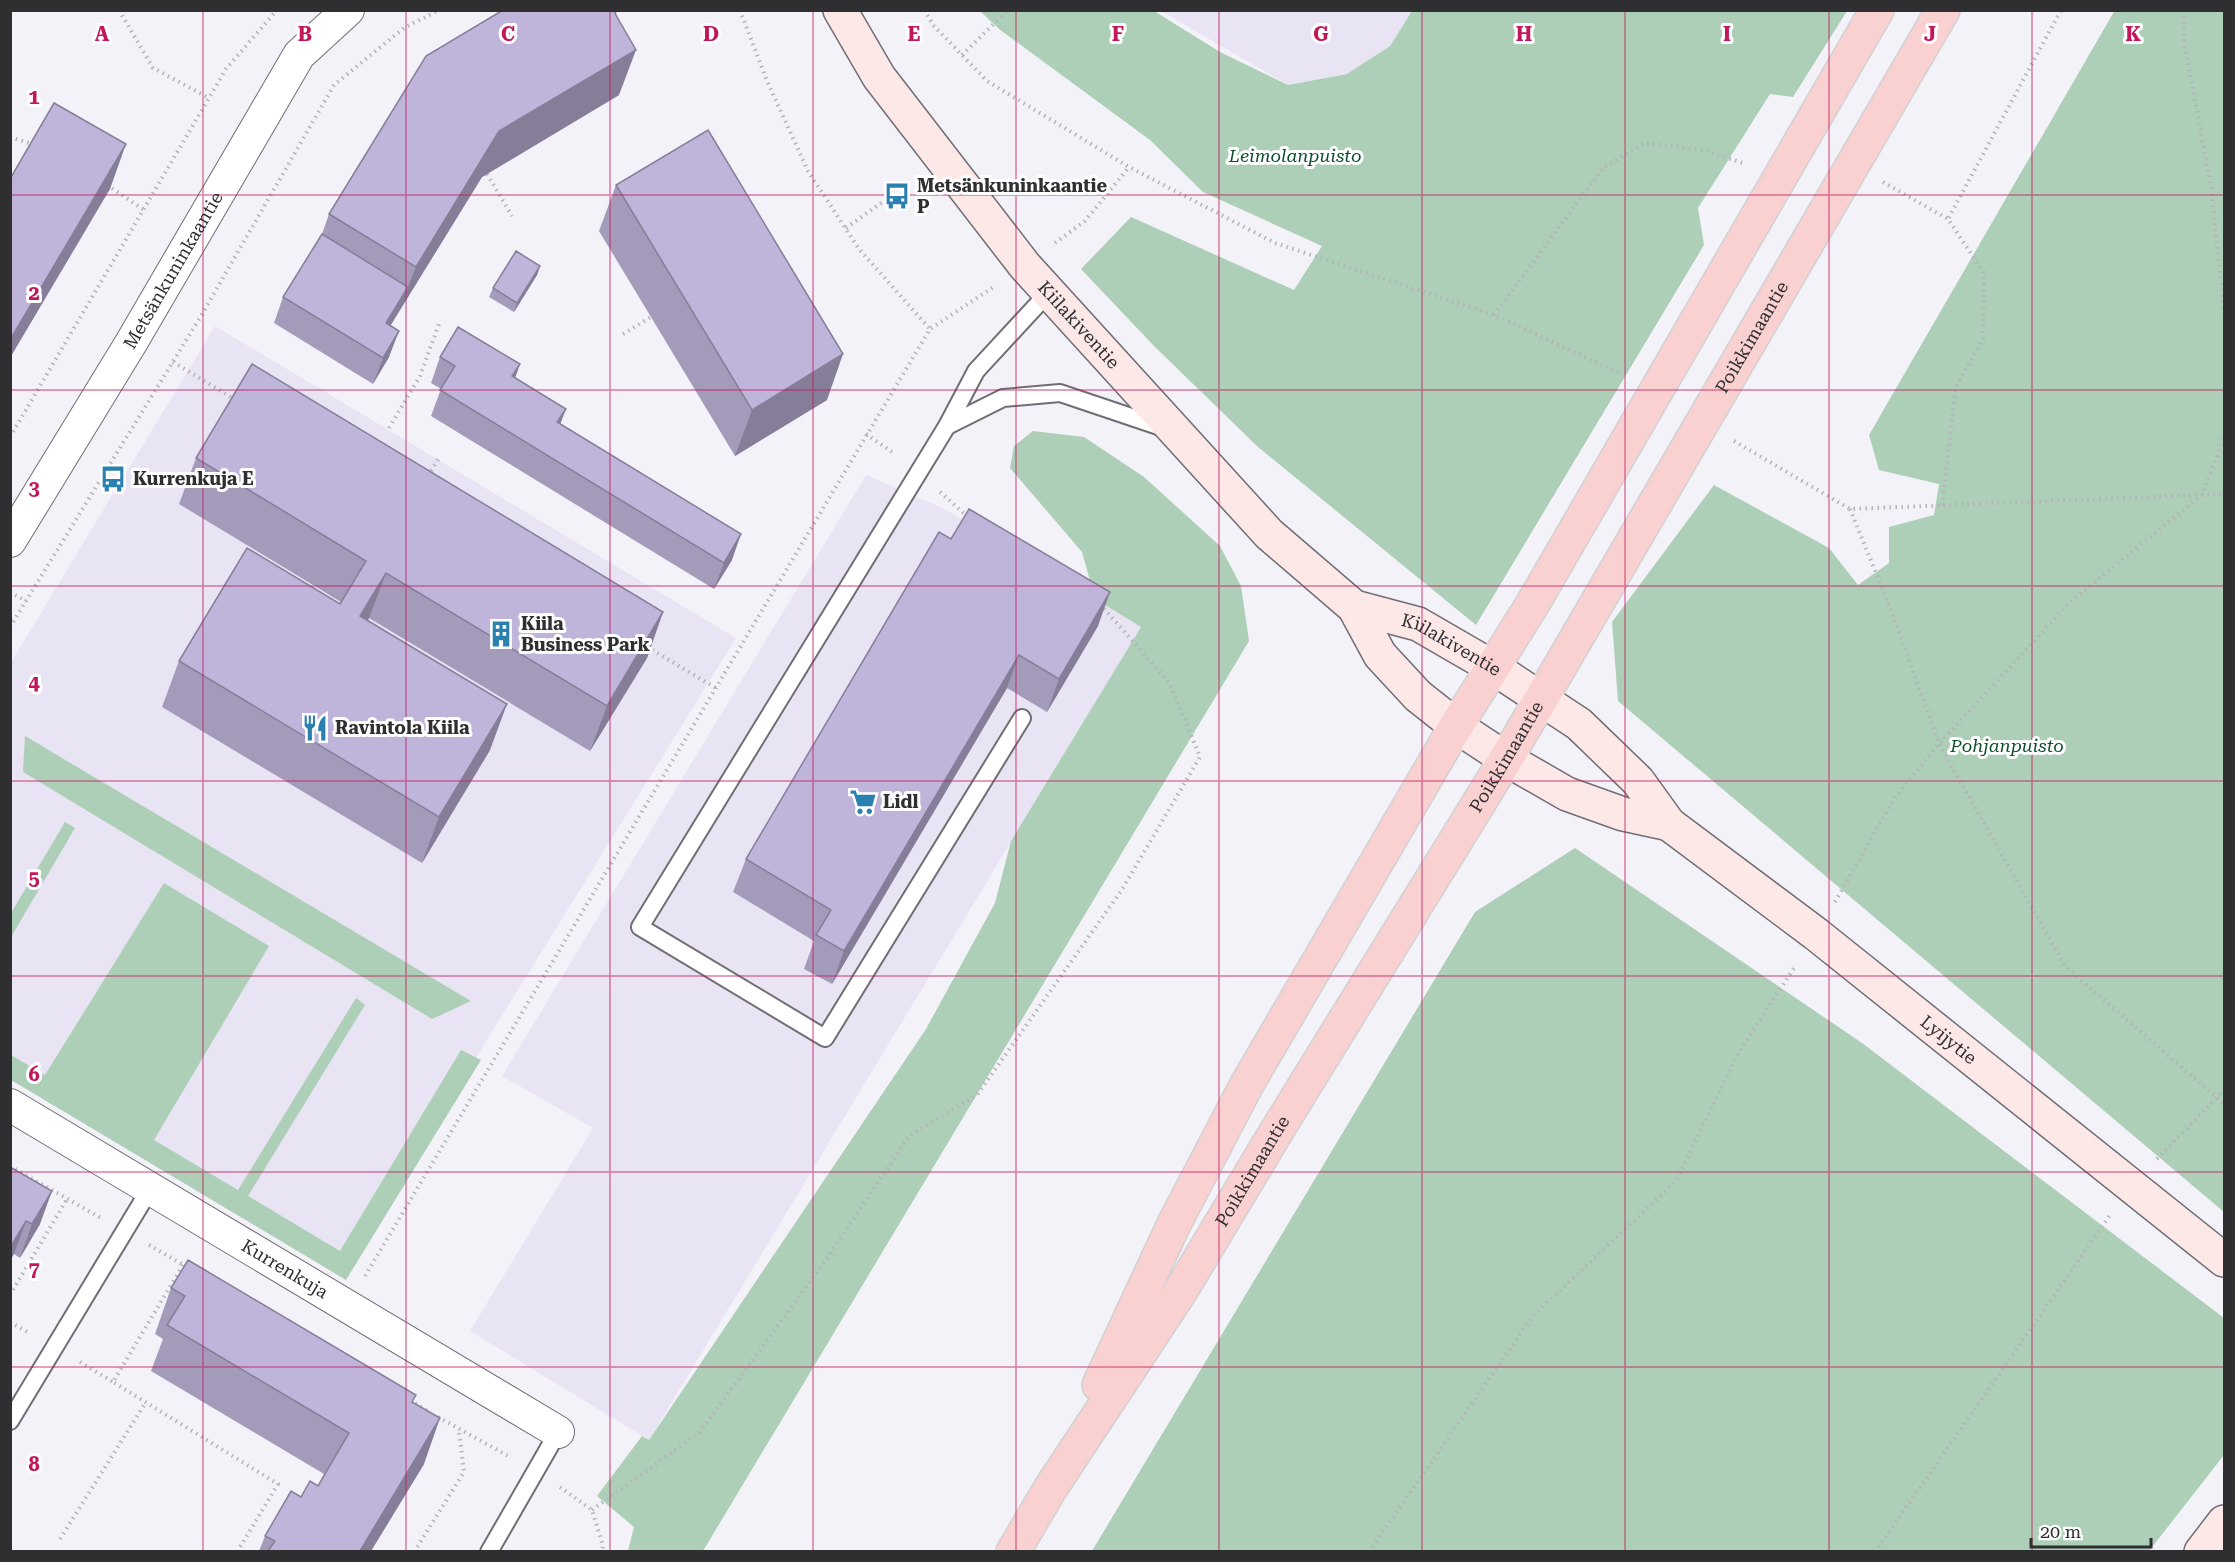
<svg xmlns="http://www.w3.org/2000/svg" width="2235" height="1562" font-family="'Roboto Serif',serif">
  <rect width="100%" height="100%" fill="#f4f2f9"/>
  <g fill="#e8e4f3">
    <path d="M1161 11H1412L1390 46 1347 74 1288 85Z"/>
    <path d="M215 326 736 638 345 1269 11 1069 10 664Z"/>
    <path d="M866 475 945 509 1141 627 649 1440 470 1331 593 1128 502 1076Z"/>
  </g>
  <g fill="#adceb7">
    <path d="M2115 10 2224 11V1212L1618 701 1612 622 1714 485 1829 548 1858 585 1889 563V527L1934 515 1939 484 1879 470 1869 435Z"/>
    <path d="M980 11H1154L1220 52 1288 85 1347 74 1390 46 1412 11H1847L1793 97 1770 94 1698 208 1704 245 1476 625 1258 447 1154 346 1081 269 1131 217 1294 290 1322 246 1203 192 1150 140 999 29Z"/>
    <path d="M1033 431 1084 437 1144 477 1220 546 1241 586 1249 641 703 1551H628L634 1527 597 1496 642 1436 649 1440 926 1029 995 903 1011 841 1141 627 1095 599 1082 552 1010 468 1014 446Z"/>
    <path d="M25 736 471 1001 432 1019 23 772Z"/>
    <path d="M65 822 75 828 11 937V913Z"/>
    <path d="M1575 848 1862 1043 2224 1318V1455L2149 1551H1092L1475 912Z"/>
    <path d="M164 883 269 946 154 1140 238 1190 356 998 365 1005 248 1196 340 1251 461 1050 481 1060 346 1280 11 1080V1055L45 1075Z"/>
  </g>
  <g fill="none" stroke-linecap="round" stroke-linejoin="round">
    <g stroke="#706e74" stroke-width="20">
      <g id="lane">
        <path d="M947 426 1003 398 1060 393 1164 428"/>
        <path d="M1022 718 825 1038 640 927 947 426 976 371 1049 292"/>
        <path d="M10 1421 150 1189"/>
        <path d="M489 1552 558 1432"/>
      </g>
    </g>
    <g stroke="#706e74" stroke-width="34">
      <g id="street">
        <path id="s1" d="M10 541 131 343 299 55 348 10"/>
        <path id="s2" d="M10 1105 558 1432"/>
      </g>
    </g>
    <g stroke="#706e74" stroke-width="36">
      <g id="secondary">
        <path id="s3" d="M840 10 879 77 1025 266 1269 534 1354 607 1380 655 1418 696 1456 726 1506 759 1567 794 1623 814 1669 824"/>
        <path id="s4" d="M1354 607 1418 624 1494 668 1579 724 1638 781 1669 824 1816 934 2224 1260"/>
        <path d="M2201 1552 2224 1522"/>
      </g>
    </g>
    <g stroke="#d1d1d2" stroke-width="36">
      <g id="primary">
        <path d="M1099 1385 1174 1224 1246 1086 1456 726 1532 605 1877 10"/>
        <path id="s5" d="M1013 1552 1050 1489 1180 1292 1276 1132 1506 759 1943 10"/>
      </g>
    </g>
    <g stroke="#b4b3b8" stroke-width="4" stroke-dasharray="1.5 4.5" stroke-linecap="butt">
      <path d="M119 10 153 68 209 98"/>
      <path d="M740 10 767 81 808 171 859 249 930 329"/>
      <path d="M924 10 934 26 987 81 1129 167 1275 243 1494 315 1622 374"/>
      <path d="M2184 10V41L2211 186 2224 314"/>
      <path d="M962 55 1008 10"/>
      <path d="M10 137 35 145"/>
      <path d="M487 174 512 216"/>
      <path d="M1883 182 1948 219"/>
      <path d="M107 185 144 210"/>
      <path d="M846 228 895 193"/>
      <path d="M1055 243 1085 221 1129 167"/>
      <path d="M1494 315 1604 167 1645 143 1703 150 1746 164"/>
      <path d="M623 334 651 317"/>
      <path d="M173 362 234 399"/>
      <path d="M389 428 420 376 439 324"/>
      <path d="M866 434 895 454"/>
      <path d="M10 437 226 69 277 10"/>
      <path d="M1734 441 1850 509 2224 494"/>
      <path d="M428 476 439 458"/>
      <path d="M940 492 968 517"/>
      <path d="M1942 505 1956 387 1983 338 1984 273 1948 219 2061 10"/>
      <path d="M1850 509 1891 610 1939 744 2065 966 2224 1104"/>
      <path d="M10 592 26 601"/>
      <path d="M10 627 201 316 334 85 404 28 439 10"/>
      <path d="M647 647 716 688"/>
      <path d="M1835 902 1895 797 1939 744 2071 601 2202 495 2224 438"/>
      <path d="M2157 1159 2224 1090"/>
      <path d="M10 1166 101 1218"/>
      <path d="M149 1245 187 1267"/>
      <path d="M183 1265 113 1382 278 1484 237 1552"/>
      <path d="M365 1276 930 329 995 286"/>
      <path d="M10 1295 67 1199"/>
      <path d="M10 1322 29 1333"/>
      <path d="M80 1362 113 1382"/>
      <path d="M410 1400 429 1412"/>
      <path d="M438 1417 510 1457"/>
      <path d="M560 1487 592 1510 603 1546 602 1552"/>
      <path d="M592 1510 700 1432 823 1264 910 1135 977 1095 1121 891 1200 757 1170 684 1101 605"/>
      <path d="M60 1539 146 1402"/>
      <path d="M414 1552 464 1472 459 1431"/>
      <path d="M1369 1552 1532 1317 1676 1181 1739 1052 1796 965"/>
      <path d="M1875 1552 2110 1215"/>
    </g>
    <use href="#lane" stroke="#fff" stroke-width="16"/>
    <use href="#street" stroke="#fff" stroke-width="32"/>
    <use href="#secondary" stroke="#fde8e8" stroke-width="33"/>
    <use href="#primary" stroke="#fad1d1" stroke-width="33"/>
  </g>
  <g fill="#a49bbb">
    <path d="M503 10H617L616 15 619 95 482 177 390 326 389 357 373 384 274 323 283 297 322 234 329 214Z"/>
    <path d="M616 185 827 400 735 456 599 231Z"/>
    <path d="M540 266 537 275 514 312 489 297 493 288Z"/>
    <path d="M440 357 515 378 560 424 732 560 714 589 431 416 441 389 431 383Z"/>
    <path d="M196 458 663 612 647 658 590 751 369 618 368 621 490 750 422 863 162 707 179 661 340 604 341 602 179 504Z"/>
    <path d="M951 539 1098 626 1047 712 1007 688 832 984 804 969 814 941 733 892 746 859Z"/>
    <path d="M10 1167 40 1224 20 1258 14 1254Z"/>
    <path d="M171 1288 414 1403 424 1464 371 1551H259L265 1536 301 1497 318 1486 324 1474 151 1371 163 1339 155 1334Z"/>
  </g>
  <g fill="#867e99">
    <path d="M636 50 619 95 482 177 376 349 386 323 408 287 416 267 499 131Z"/>
    <path d="M126 144 110 189 10 358V340Z"/>
    <path d="M540 266 537 275 514 312 517 303Z"/>
    <path d="M399 331 389 357 373 384 383 358Z"/>
    <path d="M843 354 827 400 735 456 752 410Z"/>
    <path d="M520 364 511 390 512 376Z"/>
    <path d="M566 409 556 435 557 422Z"/>
    <path d="M741 534 732 560 714 589 724 563Z"/>
    <path d="M386 573 369 618 343 662 360 616Z"/>
    <path d="M1110 592 1098 626 1047 712 1059 679Z"/>
    <path d="M663 612 647 658 590 751 607 706Z"/>
    <path d="M1019 655 1007 688 832 984 844 951Z"/>
    <path d="M507 704 490 750 422 863 439 817Z"/>
    <path d="M52 1191 40 1224 20 1258 32 1224Z"/>
    <path d="M26 1221 14 1254 10 1261V1248Z"/>
    <path d="M440 1418 424 1464 371 1551H360Z"/>
  </g>
  <g fill="#bfb4da" stroke="#867e99" stroke-width="1.5">
    <path d="M503 10H613L636 50 499 131 416 267 329 214 426 56Z"/>
    <path d="M54 103 126 144 10 340V179Z"/>
    <path d="M708 130 843 354 752 410 616 185Z"/>
    <path d="M322 234 408 287 386 323 399 331 383 358 283 297Z"/>
    <path d="M516 251 540 266 517 303 493 288Z"/>
    <path d="M458 327 520 364 512 376 566 409 557 422 741 534 724 563 440 390 455 366 440 357Z"/>
    <path d="M252 364 663 612 607 706 386 573 360 616 507 704 439 817 179 661 247 548 340 604 366 561 196 458Z"/>
    <path d="M969 509 1110 592 1059 679 1019 655 844 951 816 935 831 910 746 859 939 532 951 539Z"/>
    <path d="M10 1167 52 1191 32 1224 26 1221 10 1248Z"/>
    <path d="M188 1260 416 1395 412 1402 440 1418 360 1551H268L275 1541 265 1536 291 1491 301 1497 310 1481 318 1486 349 1433 167 1325 185 1296 171 1288Z"/>
  </g>
  <path fill="none" stroke="#c2185b" stroke-width="1.5" stroke-opacity="0.55" d="M203 10V1552M406 10V1552M610 10V1552M813 10V1552M1016 10V1552M1219 10V1552M1422 10V1552M1625 10V1552M1829 10V1552M2032 10V1552M10 195H2224M10 390H2224M10 586H2224M10 781H2224M10 976H2224M10 1172H2224M10 1367H2224"/>
  <defs>
    <g id="bus-bare" transform="scale(2.07)"><path d="M-5-6H5V4H4V6H2V4H-2V6H-4V4H-5ZM-3.5-4V0h7V-4ZM-3.5 1.2v1.5H-2V1.2ZM2 1.2v1.5H3.5V1.2Z" fill="#2a80af" stroke="#fff" stroke-width="2.5" paint-order="stroke"/></g>
    <g id="building-bare" transform="scale(2.07)"><path d="M-4-6H4V6H1V3H-1V6H-4ZM-2.5-4.3h1.7v1.8h-1.7ZM.8-4.3h1.7v1.8H.8ZM-2.5-1h1.7V.8h-1.7ZM.8-1h1.7V.8H.8Z" fill="#2a80af" stroke="#fff" stroke-width="2.5" paint-order="stroke"/></g>
    <g id="restaurant-bare" transform="scale(2.07)"><path d="M-5-6h1v4h1v-4h1v4h1v-4h1v5L-1.5 .5V6h-2V.5L-5-1ZM5-6V6H3V1.5H1.5Q1.5-4 5-6Z" fill="#2a80af" stroke="#fff" stroke-width="2.5" paint-order="stroke"/></g>
    <g id="supermarket-bare" transform="scale(2.07)"><path d="M-6-5.5h2.5l.6 2H6L4.5 2H-2.5L-4.4-4H-6ZM-1.5 3.2a1.3 1.3 0 1 0 .1 0ZM3 3.2a1.3 1.3 0 1 0 .1 0Z" fill="#2a80af" stroke="#fff" stroke-width="2.5" paint-order="stroke"/></g>
  </defs>
  <g fill-rule="evenodd">
    <use href="#bus-bare" x="897" y="196"/>
    <use href="#bus-bare" x="113" y="479"/>
    <use href="#building-bare" x="501" y="634"/>
    <use href="#restaurant-bare" x="315" y="728"/>
    <use href="#supermarket-bare" x="863" y="802"/>
  </g>
  <g text-anchor="middle" stroke-width="6" stroke-linejoin="round" paint-order="stroke">
    <g font-size="18" font-style="italic" fill="#104f2e" stroke="#fff">
      <text x="1295" y="162">Leimolanpuisto</text>
      <text x="2007" y="752">Pohjanpuisto</text>
    </g>
    <g font-size="18" font-weight="bold" fill="#2f2e31" stroke="#fff" text-anchor="start">
      <text x="917" y="192">Metsänkuninkaantie<tspan x="917" dy="21">P</tspan></text>
      <text x="133" y="485">Kurrenkuja E</text>
      <text x="521" y="630">Kiila<tspan x="521" dy="21">Business Park</tspan></text>
      <text x="335" y="734">Ravintola Kiila</text>
      <text x="883" y="808">Lidl</text>
    </g>
    <g font-size="18" fill="#2f2e31" stroke="#fff">
      <text dy="6" stroke="none"><textPath href="#s1" startOffset="316">Metsänkuninkaantie</textPath></text>
      <text dy="6" stroke="none"><textPath href="#s3" startOffset="396">Kiilakiventie</textPath></text>
      <text dy="6" stroke="none"><textPath href="#s5" startOffset="1422">Poikkimaantie</textPath></text>
      <text dy="6" stroke="none"><textPath href="#s4" startOffset="105">Kiilakiventie</textPath></text>
      <text dy="6" stroke="none"><textPath href="#s5" startOffset="936">Poikkimaantie</textPath></text>
      <text dy="6" stroke="none"><textPath href="#s4" startOffset="744">Lyijytie</textPath></text>
      <text dy="6" stroke="none"><textPath href="#s5" startOffset="450">Poikkimaantie</textPath></text>
      <text dy="6" stroke="none"><textPath href="#s2" startOffset="320">Kurrenkuja</textPath></text>
    </g>
  </g>
  <g font-size="20" text-anchor="middle" font-weight="bold" fill="#c2185b" stroke="#fff" stroke-width="6" stroke-linejoin="round" paint-order="stroke">
    <text x="102" y="41">A</text>
    <text x="305" y="41">B</text>
    <text x="508" y="41">C</text>
    <text x="711" y="41">D</text>
    <text x="914" y="41">E</text>
    <text x="1118" y="41">F</text>
    <text x="1321" y="41">G</text>
    <text x="1524" y="41">H</text>
    <text x="1727" y="41">I</text>
    <text x="1930" y="41">J</text>
    <text x="2133" y="41">K</text>
    <text x="34" y="104">1</text>
    <text x="34" y="300">2</text>
    <text x="34" y="495">3</text>
    <text x="34" y="690">4</text>
    <text x="34" y="885">5</text>
    <text x="34" y="1081">6</text>
    <text x="34" y="1276">7</text>
    <text x="34" y="1471">8</text>
  </g>
  <rect width="2235" height="1562" fill="none" stroke="#2f2e31" stroke-width="24"/>
  <path d="M2031 1538v9h120v-9" fill="none" stroke="#2f2e31" stroke-width="3"/>
  <text x="2040" y="1538" font-size="18" fill="#2f2e31" stroke="#ffffff" stroke-width="4.5" paint-order="stroke">20 m</text>
</svg>
